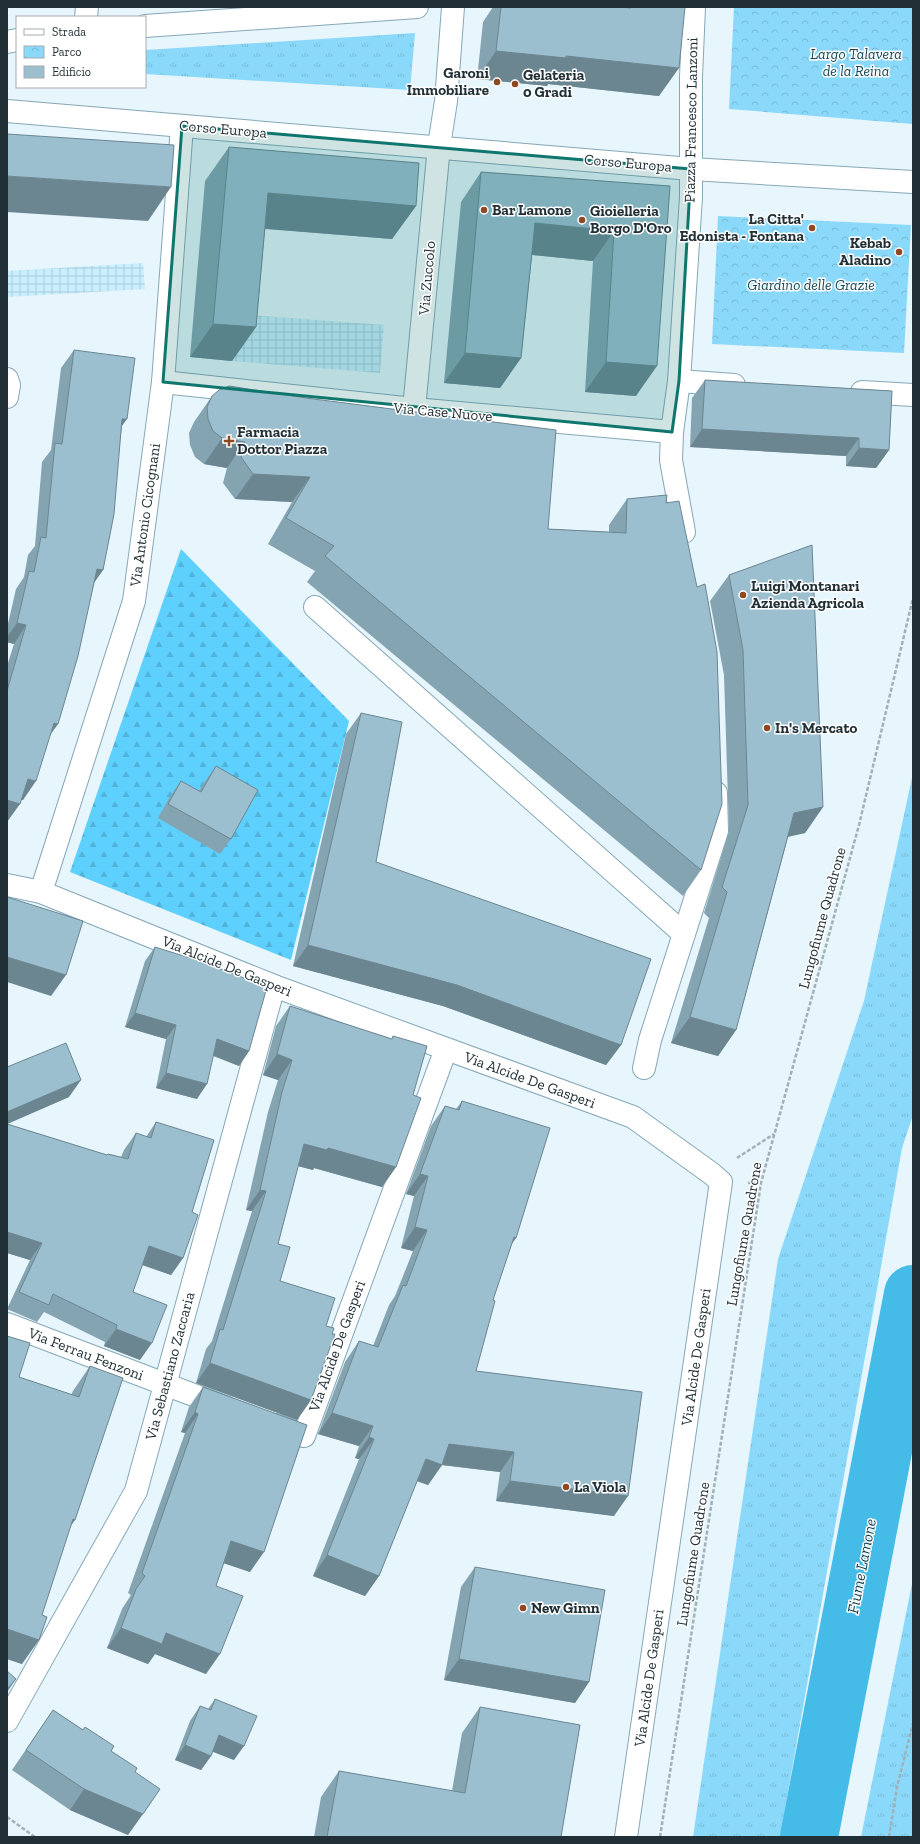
<svg xmlns="http://www.w3.org/2000/svg" width="920" height="1844" font-family="'Zilla Slab',serif">
  <defs>
    <pattern id="industrial-grid" width="8" height="8" patternUnits="userSpaceOnUse"><rect width="8" height="8" fill="#c9eefe"/><path d="M0 4h8M4 0v8" fill="none" stroke="#acccda"/></pattern>
    <pattern id="grass-tufts" width="24" height="20" patternUnits="userSpaceOnUse"><rect width="24" height="20" fill="#8bd9fa"/><path d="M3 7l-1-3M5 7V3M7 7l1-3M15 17l-1-3M17 17v-4M19 17l1-3" fill="none" stroke="#78bbd7"/></pattern>
    <pattern id="forest-firs" width="22" height="20" patternUnits="userSpaceOnUse"><rect width="22" height="20" fill="#5dd0fd"/><path d="M5 1l3.5 6h-7zM16 11l3.5 6h-7z" fill="#51b3d9"/></pattern>
    <pattern id="park-crowns" width="20" height="18" patternUnits="userSpaceOnUse"><rect width="20" height="18" fill="#8bd9fa"/><path d="M2 6a3 3 0 1 1 6 0M12 15a3 3 0 1 1 6 0" fill="none" stroke="#78bbd7"/></pattern>
  </defs>
  <rect width="100%" height="100%" fill="#e7f5fc"/>
  <g fill="url(#industrial-grid)">
    <path d="M143 263 145 289 7 297V271Z"/>
    <path d="M236 314 384 325 380 373 232 361Z"/>
  </g>
  <g fill="url(#grass-tufts)">
    <path d="M415 33 410 90 145 74V50Z"/>
    <path d="M913 773V1115L902 1148 780 1837H693L778 1259 864 1001Z"/>
    <path d="M913 1579V1837H861Z"/>
  </g>
  <path fill="url(#forest-firs)" d="M181 549 349 721 291 960 70 872Z"/>
  <g fill="url(#park-crowns)">
    <path d="M734 7H913V124L729 109Z"/>
    <path d="M718 216 911 225 904 353 712 344Z"/>
  </g>
  <g fill="none" stroke-linecap="round" stroke-linejoin="round">
    <path stroke="#45bbe7" stroke-width="58" d="M809 1837 913 1294"/>
    <g stroke="#85a8b8" stroke-width="24">
      <g id="minor">
        <path d="M86 17 87 7"/>
        <path d="M145 26 417 7"/>
        <path d="M7 42 17 40"/>
        <path d="M7 111 691 169 913 182"/>
        <path d="M7 379 9 385 7 397"/>
        <path d="M679 381 734 385"/>
        <path d="M163 382 414 409 672 432"/>
        <path d="M862 392 913 395"/>
        <path d="M414 409 439 146 446 101 453 7"/>
        <path d="M684 532 671 460 672 432 679 381 691 197V77L694 7"/>
        <path d="M315 607 684 934"/>
        <path d="M7 885 41 892 274 986 633 1117 712 1174 721 1182 626 1837"/>
        <path d="M41 892 134 601 163 382 182 126"/>
        <path d="M644 1068 650 1040 717 831 716 793"/>
        <path d="M7 1324 225 1407"/>
        <path d="M276 1425 304 1436 446 1049"/>
        <path d="M7 1721 136 1491 274 986"/>
      </g>
    </g>
    <g stroke="#a2b0b7" stroke-width="2.5" stroke-dasharray="4 2" stroke-linecap="butt">
      <path d="M737 1158 774 1134"/>
      <path d="M748 1183H761"/>
      <path d="M7 1817 35 1837"/>
      <path d="M660 1837 761 1183 859 825 913 598"/>
      <path d="M889 1837 897 1787 913 1723"/>
    </g>
    <use href="#minor" stroke="#fff" stroke-width="22"/>
  </g>
  <g fill="#85a4b2">
    <path d="M493 7H685L659 96 548 84 547 86 477 79 483 22Z"/>
    <path d="M229 147 416 206 392 239 265 229 256 327 232 361 190 357 205 181Z"/>
    <path d="M481 172 670 186 636 396 585 392 593 261 532 255 521 358 500 388 444 383 461 202Z"/>
    <path d="M74 350 122 427 103 570 94 583 58 724 51 733 23 800 21 799 7 822V666L14 644 7 642V628L16 589 24 577 28 555 35 546 42 462 51 450 61 368Z"/>
    <path d="M705 380 892 391 889 450 876 468 846 466V456L690 447 692 398Z"/>
    <path d="M212 396 548 529 609 532V525L627 499 666 503 701 870 683 896 307 582 315 571 268 544 292 502 235 499 223 483 227 468 204 464 195 457 190 445 189 433 194 422Z"/>
    <path d="M729 575 823 807 805 833 788 837 736 1030 718 1056 671 1043 709 918 704 913 729 831 724 675 710 601Z"/>
    <path d="M361 713 376 862 621 1045 606 1065 443 1006 293 966 346 734Z"/>
    <path d="M216 766 231 839 220 854 158 818 171 795 181 781 199 791 206 780Z"/>
    <path d="M155 947 249 1051 239 1066 213 1056 197 1099 156 1088 166 1039 125 1027 145 961Z"/>
    <path d="M290 1006 392 1039 393 1036 413 1095 396 1167 382 1187 314 1168 313 1170 298 1166 278 1244 280 1281 326 1326 311 1400 297 1420 196 1383 206 1349 212 1341 252 1211 246 1210 268 1112 278 1080 263 1075 276 1026Z"/>
    <path d="M7 1067 69 1097 7 1124 107 1155 108 1154 121 1157 124 1150 136 1133 146 1137 156 1122 192 1212 183 1258 171 1275 142 1265 133 1292 140 1360 104 1346 105 1342 44 1312 37 1322 7 1309 30 1260 7 1253Z"/>
    <path d="M462 1101 511 1246 493 1300 476 1371 614 1516 496 1501 500 1472 442 1465 428 1485 417 1481 379 1576 365 1596 313 1576 359 1459 355 1458 359 1446 318 1434 345 1362 359 1341 373 1346 389 1305 395 1296 413 1251 401 1248 414 1196 406 1194 431 1126 445 1106 456 1109Z"/>
    <path d="M7 1336 19 1377 71 1395 73 1391 90 1366 70 1526 22 1664 7 1659Z"/>
    <path d="M203 1387 250 1572 224 1563 216 1586 206 1674 155 1654 148 1664 107 1648 122 1609 131 1595 128 1593 185 1433 181 1432 189 1407Z"/>
    <path d="M475 1567 589 1682 575 1703 444 1680 461 1587Z"/>
    <path d="M215 1699 234 1760 212 1751 211 1756 201 1770 175 1760 190 1721 200 1706 208 1709Z"/>
    <path d="M480 1707 561 1837H314L321 1797 339 1771 452 1791 462 1733Z"/>
    <path d="M53 1710 83 1730 111 1751 135 1772 128 1835 70 1810 12 1770Z"/>
  </g>
  <g fill="#6c8691">
    <path d="M496 51 566 56 679 68 659 96 548 84 547 86 477 79Z"/>
    <path d="M7 176 171 187 148 221 7 212Z"/>
    <path d="M268 193 416 206 392 239 244 227Z"/>
    <path d="M535 223 614 231 593 261 514 253Z"/>
    <path d="M213 324 256 327 232 361 190 357Z"/>
    <path d="M465 353 521 358 500 388 444 383Z"/>
    <path d="M606 362 657 366 636 396 585 392Z"/>
    <path d="M122 419H127L114 437Z"/>
    <path d="M702 429 859 438 846 456 690 447Z"/>
    <path d="M222 438 245 442 227 468 204 464Z"/>
    <path d="M859 448 889 450 876 468 846 466Z"/>
    <path d="M253 474 310 477 292 502 235 499Z"/>
    <path d="M97 569 103 570 90 588Z"/>
    <path d="M17 623 26 625 14 644 7 642V637Z"/>
    <path d="M54 723 58 724 45 742Z"/>
    <path d="M28 779 36 781 23 800 15 798Z"/>
    <path d="M7 800 20 804 7 822Z"/>
    <path d="M823 807 805 833 776 839 794 813Z"/>
    <path d="M308 945 457 985 621 1045 606 1065 443 1006 293 966Z"/>
    <path d="M7 957 66 975 51 996 7 982Z"/>
    <path d="M135 1013 176 1025 166 1039 125 1027Z"/>
    <path d="M690 1017 736 1030 718 1056 671 1043Z"/>
    <path d="M217 1039 249 1051 239 1066 207 1053Z"/>
    <path d="M277 1054 292 1060 278 1080 263 1075Z"/>
    <path d="M166 1073 207 1084 197 1099 156 1088Z"/>
    <path d="M81 1080 69 1097 7 1124V1112Z"/>
    <path d="M304 1144 328 1148 396 1167 382 1187 314 1168 313 1170 290 1164Z"/>
    <path d="M420 1174 428 1176 414 1196 406 1194Z"/>
    <path d="M260 1190 266 1191 252 1211 246 1210Z"/>
    <path d="M415 1227 427 1230 413 1251 401 1248Z"/>
    <path d="M7 1232 42 1243 30 1260 7 1253Z"/>
    <path d="M514 1237 516 1238 502 1258Z"/>
    <path d="M149 1246 183 1258 171 1275 137 1263Z"/>
    <path d="M116 1329 152 1343 140 1360 104 1346Z"/>
    <path d="M210 1363 311 1400 297 1420 196 1383Z"/>
    <path d="M195 1412 198 1414 185 1433 181 1432Z"/>
    <path d="M332 1413 373 1426 359 1446 318 1434Z"/>
    <path d="M369 1437 374 1439 359 1459 355 1458Z"/>
    <path d="M449 1444 514 1452 500 1472 442 1465 428 1485 411 1479 426 1459Z"/>
    <path d="M510 1481 628 1496 614 1516 496 1501Z"/>
    <path d="M73 1519 75 1520 58 1544Z"/>
    <path d="M231 1541 264 1552 250 1572 217 1561Z"/>
    <path d="M327 1555 379 1576 365 1596 313 1576Z"/>
    <path d="M121 1628 166 1633 220 1654 206 1674 155 1654 148 1664 107 1648Z"/>
    <path d="M7 1629 39 1640 22 1664 7 1659Z"/>
    <path d="M459 1659 589 1682 575 1703 444 1680Z"/>
    <path d="M16 1679 7 1692V1689Z"/>
    <path d="M219 1735 244 1746 234 1760 208 1750Z"/>
    <path d="M185 1745 211 1756 201 1770 175 1760Z"/>
    <path d="M84 1789 143 1814 128 1835 70 1810Z"/>
  </g>
  <g fill="#9bbfcf" stroke="#6c8691">
    <path d="M501 7H618L631 8V7H685L679 68 566 56V58L496 51Z"/>
    <path d="M7 134 174 145 171 187 7 176Z"/>
    <path d="M229 147 419 163 416 206 268 193 256 327 213 324Z"/>
    <path d="M481 172 670 186 657 366 606 362 614 231 535 223 521 358 465 353Z"/>
    <path d="M74 350 135 358 127 419H122L114 514 103 570 97 569 78 656 58 724 54 723 36 781 28 779 20 804 7 800V691L26 625 17 623 29 571 34 572 41 537 46 538 55 443 62 444Z"/>
    <path d="M705 380 892 391 889 450 859 448V438L702 429Z"/>
    <path d="M229 386 306 398 556 430 548 529 626 533 627 499 667 495 666 503 679 501 697 587 705 584 717 652 722 804 701 870 325 556 334 546 286 518 310 477 253 474 241 457 245 442 222 438 213 431 208 419 207 407 212 396 219 390Z"/>
    <path d="M812 545 823 807 794 813 736 1030 690 1017 727 892 722 887 748 805 743 650 729 575Z"/>
    <path d="M361 713 402 722 376 862 651 959 621 1045 457 985 308 945Z"/>
    <path d="M216 766 258 790 231 839 168 804 181 781 201 792Z"/>
    <path d="M7 897 83 921 66 975 7 957Z"/>
    <path d="M155 947 203 962 267 987 249 1051 217 1039 207 1084 166 1073 176 1025 135 1013Z"/>
    <path d="M290 1006 392 1039 393 1036 427 1046 413 1095 421 1098 396 1167 328 1148 327 1150 304 1144 278 1244 290 1247 280 1281 335 1298 326 1326 334 1328 332 1334H335L311 1400 210 1363 220 1329 223 1330 266 1191 260 1190 282 1092 292 1060 277 1054Z"/>
    <path d="M66 1043 81 1080 7 1112V1067Z"/>
    <path d="M462 1101 550 1128 516 1238 514 1237 493 1300 495 1301 476 1371 642 1392 628 1496 510 1481 514 1452 449 1444 442 1465 426 1459 379 1576 327 1555 374 1439 369 1437 373 1426 332 1413 359 1341 378 1347 403 1285 406 1286 427 1230 415 1227 428 1176 420 1174 445 1106 459 1110Z"/>
    <path d="M156 1122 214 1140 192 1212 198 1215 183 1258 149 1246 133 1292 167 1305 152 1343 116 1329 117 1325 53 1294 49 1305 19 1292 42 1243 7 1232V1124L107 1155 108 1154 128 1159 136 1133 151 1138Z"/>
    <path d="M7 1336 30 1343 19 1377 79 1397 90 1366 123 1378 75 1520 73 1519 42 1615 47 1617 39 1640 7 1629Z"/>
    <path d="M203 1387 307 1425 264 1552 231 1541 216 1586 243 1596 220 1654 166 1633 162 1644 121 1628 136 1589 145 1576 142 1573 198 1414 195 1412Z"/>
    <path d="M475 1567 605 1590 589 1682 459 1659Z"/>
    <path d="M7 1671 16 1679 7 1689Z"/>
    <path d="M215 1699 257 1716 244 1746 219 1735 211 1756 185 1745 200 1706 211 1710Z"/>
    <path d="M480 1707 580 1725 561 1837H327L339 1771 465 1793Z"/>
    <path d="M53 1710 83 1730 85 1727 114 1746 111 1751 137 1768 135 1772 160 1789 143 1814 84 1789 26 1750Z"/>
  </g>
  <path fill="#0f766e" fill-opacity="0.2" stroke="#0f766e" stroke-width="3" stroke-linejoin="round" d="M182 126 691 169 679 381 672 432 163 382Z"/>
  <g fill="#8f4922" stroke="#fff" stroke-width="1.5">
    <circle cx="497" cy="82" r="4"/>
    <circle cx="515" cy="84" r="4"/>
    <circle cx="484" cy="210" r="4"/>
    <circle cx="582" cy="220" r="4"/>
    <circle cx="812" cy="228" r="4"/>
    <circle cx="899" cy="252" r="4"/>
    <path d="M227 435h4v4h4v4h-4v4h-4v-4h-4v-4h4z"/>
    <circle cx="743" cy="595" r="4"/>
    <circle cx="767" cy="728" r="4"/>
    <circle cx="566" cy="1487" r="4"/>
    <circle cx="523" cy="1608" r="4"/>
  </g>
  <g text-anchor="middle" stroke-width="3" stroke-linejoin="round" paint-order="stroke">
    <g font-size="15" font-style="italic" fill="#16475a" stroke="#fff">
      <text x="856" y="59">Largo Talavera<tspan x="856" dy="17">de la Reina</tspan></text>
      <text x="811" y="290">Giardino delle Grazie</text>
    </g>
    <g font-size="15" font-weight="bold" fill="#213036" stroke="#fff" text-anchor="start">
      <text x="489" y="78" text-anchor="end">Garoni<tspan x="489" dy="17">Immobiliare</tspan></text>
      <text x="523" y="80">Gelateria<tspan x="523" dy="17">0 Gradi</tspan></text>
      <text x="492" y="215">Bar Lamone</text>
      <text x="590" y="216">Gioielleria<tspan x="590" dy="17">Borgo D'Oro</tspan></text>
      <text x="804" y="224" text-anchor="end">La Citta'<tspan x="804" dy="17">Edonista - Fontana</tspan></text>
      <text x="891" y="248" text-anchor="end">Kebab<tspan x="891" dy="17">Aladino</tspan></text>
      <text x="237" y="437">Farmacia<tspan x="237" dy="17">Dottor Piazza</tspan></text>
      <text x="751" y="591">Luigi Montanari<tspan x="751" dy="17">Azienda Agricola</tspan></text>
      <text x="775" y="733">In's Mercato</text>
      <text x="574" y="1492">La Viola</text>
      <text x="531" y="1613">New Gimn</text>
    </g>
    <g font-size="15" fill="#213036" stroke="#fff">
      <text transform="translate(691 120) rotate(-89)" y="5">Piazza Francesco Lanzoni</text>
      <text transform="translate(223 129) rotate(5)" y="5">Corso Europa</text>
      <text transform="translate(628 163) rotate(5)" y="5">Corso Europa</text>
      <text transform="translate(427 278) rotate(-85)" y="5">Via Zuccolo</text>
      <text transform="translate(443 412) rotate(5)" y="5">Via Case Nuove</text>
      <text transform="translate(145 515) rotate(-82)" y="5">Via Antonio Cicognani</text>
      <text transform="translate(822 918) rotate(-75)" y="5">Lungofiume Quadrone</text>
      <text transform="translate(227 966) rotate(22)" y="5">Via Alcide De Gasperi</text>
      <text transform="translate(530 1080) rotate(20)" y="5">Via Alcide De Gasperi</text>
      <text transform="translate(744 1234) rotate(-80)" y="5">Lungofiume Quadrone</text>
      <text transform="translate(337 1346) rotate(-70)" y="5">Via Alcide De Gasperi</text>
      <text transform="translate(86 1354) rotate(21)" y="5">Via Ferrau Fenzoni</text>
      <text transform="translate(696 1357) rotate(-82)" y="5">Via Alcide De Gasperi</text>
      <text transform="translate(170 1366) rotate(-75)" y="5">Via Sebastiano Zaccaria</text>
      <text transform="translate(693 1554) rotate(-81)" y="5">Lungofiume Quadrone</text>
      <text transform="translate(649 1678) rotate(-82)" y="5">Via Alcide De Gasperi</text>
    </g>
    <g font-size="16" font-style="italic" fill="#063c4e" stroke="#fff">
      <text transform="translate(861 1566) rotate(-79)" y="6">Fiume Lamone</text>
    </g>
  </g>
  <rect width="920" height="1844" fill="none" stroke="#213036" stroke-width="16"/>
  <rect x="16" y="16" width="130" height="72" fill="#ffffff" stroke="#a6acaf"/>
  <rect x="24" y="29" width="20" height="6" fill="#ffffff" stroke="#a6acaf"/>
  <text x="52" y="36" font-size="12" fill="#213036">Strada</text>
  <rect x="24" y="46" width="20" height="12" fill="url(#park-crowns)" stroke="#a6acaf"/>
  <text x="52" y="56" font-size="12" fill="#213036">Parco</text>
  <rect x="24" y="66" width="20" height="12" fill="#9bbfcf" stroke="#a6acaf"/>
  <text x="52" y="76" font-size="12" fill="#213036">Edificio</text>
</svg>
